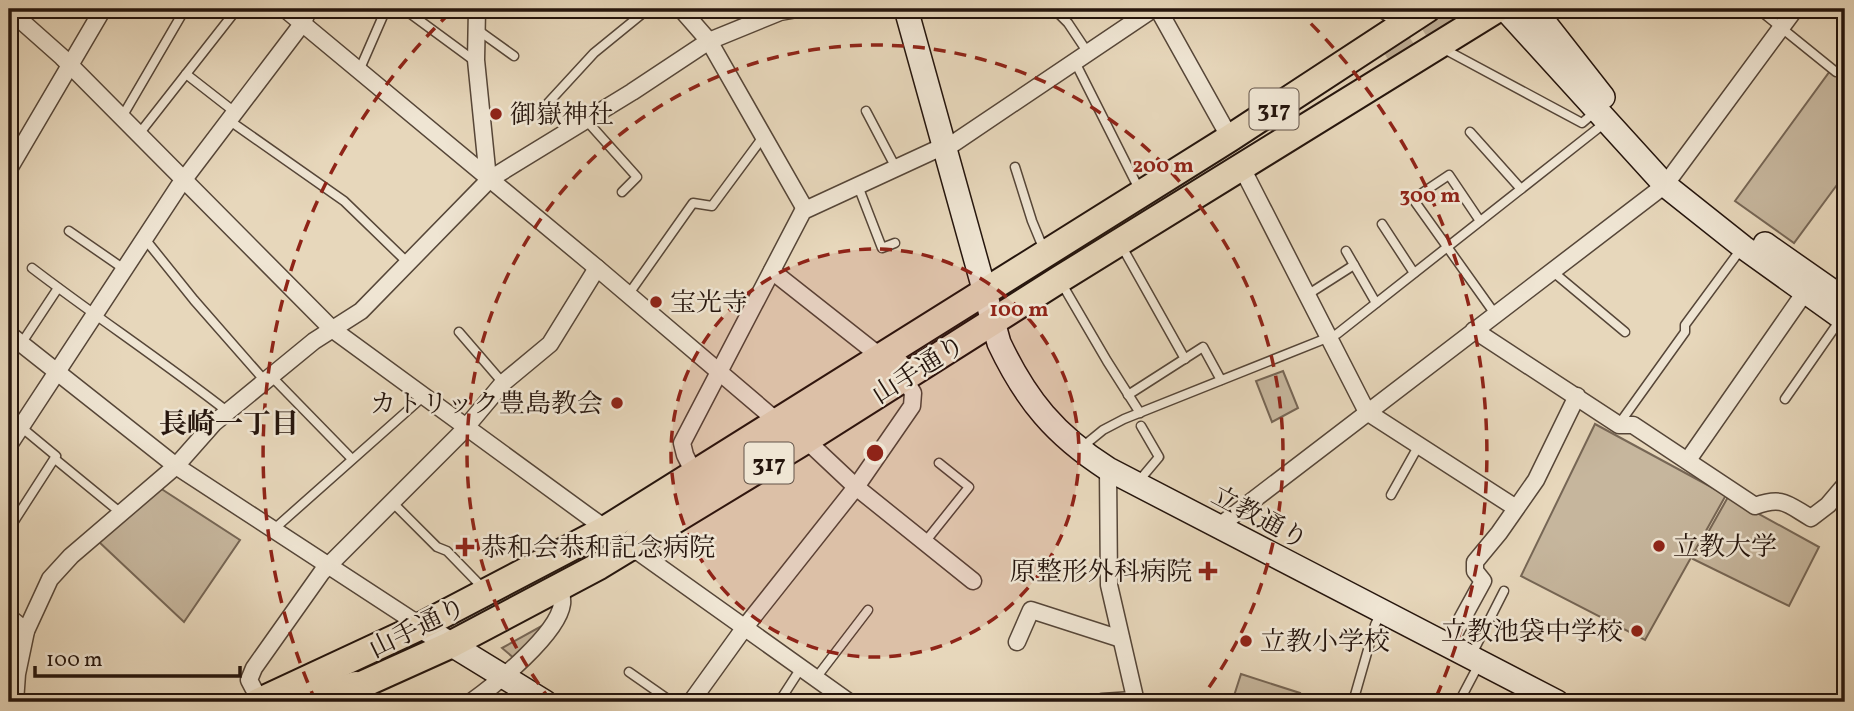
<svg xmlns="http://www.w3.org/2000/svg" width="1854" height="711" font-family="Vollkorn,'Noto Serif JP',serif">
  <rect width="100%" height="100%" fill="#e7d7bb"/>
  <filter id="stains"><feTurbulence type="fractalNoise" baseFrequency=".00286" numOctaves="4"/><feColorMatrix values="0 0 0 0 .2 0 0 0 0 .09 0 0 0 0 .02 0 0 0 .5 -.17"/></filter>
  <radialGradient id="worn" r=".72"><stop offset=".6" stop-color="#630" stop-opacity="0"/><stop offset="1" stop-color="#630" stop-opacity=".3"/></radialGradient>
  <g fill="#c6b69d" stroke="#766655" stroke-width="2">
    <path d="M1830 71 1845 83V174L1794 243 1735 201Z"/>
    <path d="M1283 371 1298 408 1272 422 1256 381Z"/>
    <path d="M1595 424 1726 495 1645 640 1521 576Z"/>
    <path d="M160 488 240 540 184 622 98 541Z"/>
    <path d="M1728 497 1819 547 1789 606 1693 559Z"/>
    <path d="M549 622 515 659 502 648Z"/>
    <path d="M1241 674 1300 693 1297 702H1232Z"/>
  </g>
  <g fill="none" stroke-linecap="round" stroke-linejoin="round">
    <g stroke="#c0b098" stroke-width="30" stroke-dasharray="30 15" stroke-linecap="butt">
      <path d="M1389 61 1471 9"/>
      <path d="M895 367 1012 294"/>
    </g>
    <g stroke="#564638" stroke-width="11">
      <g id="lane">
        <path d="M404 9 472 59 476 60"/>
        <path d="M1054 9 1068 23 1088 53"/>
        <path d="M1758 9 1836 72"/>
        <path d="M477 34 482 33 514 56"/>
        <path d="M1444 49 1582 123 1596 111"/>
        <path d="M1075 62 1140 191"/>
        <path d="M359 71 386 9"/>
        <path d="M186 74 236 113"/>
        <path d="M866 111 896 168"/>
        <path d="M122 117 185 9"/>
        <path d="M586 120 637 177 622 192"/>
        <path d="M230 121 344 201 408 263"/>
        <path d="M568 131 548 103 594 53 648 9"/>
        <path d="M1470 132 1521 189"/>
        <path d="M139 134 237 9"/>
        <path d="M1015 167 1032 221 1044 250"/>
        <path d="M858 186 882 248 895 243"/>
        <path d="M1480 221 1449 175 1413 199 1495 314"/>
        <path d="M1382 224 1414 273"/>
        <path d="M69 231 124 269"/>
        <path d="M145 239 194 300 265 381"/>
        <path d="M1121 245 1185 359"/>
        <path d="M1346 251 1376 303"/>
        <path d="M32 268C96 317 164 362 228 412"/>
        <path d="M1552 271 1625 332"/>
        <path d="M1062 284 1107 361 1140 413"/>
        <path d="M628 295 693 203 712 206 763 137"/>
        <path d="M1307 295 1354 265"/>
        <path d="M459 332 503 383"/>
        <path d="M21 344 58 288"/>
        <path d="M271 376 352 459"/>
        <path d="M1128 395 1203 347 1221 380"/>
        <path d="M1785 399 1840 320"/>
        <path d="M9 415 23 424"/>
        <path d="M1619 424 1685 332V325L1741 249"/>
        <path d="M1081 448 1103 430 1124 419 1337 334 1606 122"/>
        <path d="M55 459 121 513"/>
        <path d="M1138 482 1159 457 1141 426"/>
        <path d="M1391 495 1419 445"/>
        <path d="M392 502 437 547 447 551 483 588"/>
        <path d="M9 529 56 456 21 427"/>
        <path d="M273 530 424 396"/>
        <path d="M925 542 969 487 939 463"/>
        <path d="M1472 654 1504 591"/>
        <path d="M629 672 672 702"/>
        <path d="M816 678 868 610"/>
        <path d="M779 702 801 668"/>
        <path d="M1101 702 1102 698 1134 696"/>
        <path d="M1353 702 1375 625 1381 612"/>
        <path d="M1459 702 1479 664"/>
      </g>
    </g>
    <g stroke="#564638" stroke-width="19">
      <g id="street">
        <path d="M285 9 597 268 778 422"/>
        <path d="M477 9 476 60 487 169 490 179"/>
        <path d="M681 9 709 41 805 209"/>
        <path d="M1158 9 1230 138"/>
        <path d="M1382 9 1406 23"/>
        <path d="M9 10 62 57 332 329 588 516 849 702"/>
        <path d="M1242 168 1367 412 1516 508"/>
        <path d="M9 169 103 9"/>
        <path d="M772 271 881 357"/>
        <path d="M1474 330 1619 425H1633L1755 506C1783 496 1787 504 1811 518L1828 505 1845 485"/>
        <path d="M9 334 176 466 421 626"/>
        <path d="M806 440 856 487 973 581"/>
        <path d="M9 445 179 186 302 24 309 9"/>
        <path d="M1688 460 1805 292"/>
        <path d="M1108 469 1109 585 1136 702"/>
        <path d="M694 473 685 455 682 443 803 211 933 151 954 143 1153 9"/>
        <path d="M1218 527 1665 185 1795 9"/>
        <path d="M9 617 26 631"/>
        <path d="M1017 642 1031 610 1121 639"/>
        <path d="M1448 645 1483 581 1475 571V562L1499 533 1536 480 1577 396"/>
        <path d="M362 684 371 702"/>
        <path d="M260 701 249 680 254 668 322 572 461 433 503 383 550 344 597 268"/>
        <path d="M15 702 17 674 26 631 50 579 71 556 176 466 214 423 314 341 361 311 490 179 632 92 709 41 780 12 797 9"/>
        <path d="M471 702C495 685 558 634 562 604 563 599 561 593 560 588"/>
        <path d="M691 702 745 627 856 487 912 406 913 393 904 378"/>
      </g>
    </g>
    <g stroke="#25150d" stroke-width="26">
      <g id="secondary">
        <path d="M906 9 999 343C1026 400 1055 435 1108 469L1557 702"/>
        <path d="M1505 9 1665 185 1743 247 1845 320"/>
        <path d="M1534 9 1603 97"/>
        <path d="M1765 244 1845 300"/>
        <path d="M421 626 545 702"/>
      </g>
    </g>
    <g stroke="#25150d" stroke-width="30">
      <g id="primary">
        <path d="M339 695 450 645 599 566 806 440 1060 279 1497 9"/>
        <path d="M258 702 421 626 606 529 1230 138 1427 9"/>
      </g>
    </g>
    <g stroke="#25150d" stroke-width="33">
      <g id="highway">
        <path d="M636 543 699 488 895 367"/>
        <path d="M309 702 356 687"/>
      </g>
    </g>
    <use href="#lane" stroke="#efe5d3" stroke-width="8"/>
    <use href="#street" stroke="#efe5d3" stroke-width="16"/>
    <use href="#secondary" stroke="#efe5d3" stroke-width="23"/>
    <use href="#primary" stroke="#e7d7bb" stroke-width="26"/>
    <use href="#highway" stroke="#e7d7bb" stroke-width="30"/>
  </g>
  <circle cx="875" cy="453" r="204" fill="#8f2418" fill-opacity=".12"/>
  <g fill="none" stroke="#8f2418" stroke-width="3.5" stroke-dasharray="12 9">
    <circle cx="875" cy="453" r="204"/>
    <path d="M551 701A408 408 0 1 1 1199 701"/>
    <path d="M316 702A612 612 0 0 1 454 9M1296 9A612 612 0 0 1 1434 702"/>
  </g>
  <g fill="#8f2418" stroke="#efe5d3" stroke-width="2.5">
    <circle cx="496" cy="114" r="7"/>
    <circle cx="656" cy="302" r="7"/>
    <circle cx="617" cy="403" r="7"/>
    <circle cx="1659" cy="546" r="7"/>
    <path d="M461.5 536.5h7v7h7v7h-7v7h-7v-7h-7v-7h7z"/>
    <path d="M1204.5 560.5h7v7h7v7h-7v7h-7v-7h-7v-7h7z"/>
    <circle cx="1637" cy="631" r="7"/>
    <circle cx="1246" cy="641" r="7"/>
  </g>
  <g text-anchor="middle" stroke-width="5" stroke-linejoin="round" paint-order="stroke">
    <g fill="#efe5d3" stroke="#625348" stroke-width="2">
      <rect x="1249.5" y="88.5" width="49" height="41" rx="5"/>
      <rect x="744.5" y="442.5" width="49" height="41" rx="5"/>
    </g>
    <g font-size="24" font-weight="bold" fill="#25150d">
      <text x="1274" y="117">317</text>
      <text x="769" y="471">317</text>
    </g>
    <g font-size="26" fill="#25150d" stroke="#efe5d3" text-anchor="start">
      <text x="510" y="123">御嶽神社</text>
      <text x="670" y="311">宝光寺</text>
      <text x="603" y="412" text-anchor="end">カトリック豊島教会</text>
      <text x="1673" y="555">立教大学</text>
      <text x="481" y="556">恭和会恭和記念病院</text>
      <text x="1192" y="580" text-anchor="end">原整形外科病院</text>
      <text x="1623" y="640" text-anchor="end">立教池袋中学校</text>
      <text x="1260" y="650">立教小学校</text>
    </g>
    <g font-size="26" fill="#25150d" stroke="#efe5d3">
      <text transform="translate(918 369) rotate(-32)" y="9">山手通り</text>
      <text transform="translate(1260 517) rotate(28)" y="9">立教通り</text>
      <text transform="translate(417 627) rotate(-26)" y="9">山手通り</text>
    </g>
    <g font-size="28" font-weight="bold" fill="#25150d" stroke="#efe5d3">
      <text x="229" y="433">長崎一丁目</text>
    </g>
  </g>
  <circle cx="875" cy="453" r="10" fill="#8f2418" stroke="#efe5d3" stroke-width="3.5"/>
  <g font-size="21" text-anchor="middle" font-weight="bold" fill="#8f2418" stroke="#efe5d3" stroke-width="5" stroke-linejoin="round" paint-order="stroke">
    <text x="1163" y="172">200 m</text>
    <text x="1430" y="202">300 m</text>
    <text x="1019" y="316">100 m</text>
  </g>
  <rect width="1854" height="711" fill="none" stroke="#e7d7bb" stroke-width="35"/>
  <rect x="10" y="10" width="1833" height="690" fill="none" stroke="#25150d" stroke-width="3.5"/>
  <rect x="18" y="18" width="1819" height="676" fill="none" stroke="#25150d" stroke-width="2"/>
  <path d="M35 666v10h205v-10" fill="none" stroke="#25150d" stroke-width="3.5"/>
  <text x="46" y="666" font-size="21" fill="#25150d" stroke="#efe5d3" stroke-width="5" paint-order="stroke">100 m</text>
  <rect width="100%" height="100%" filter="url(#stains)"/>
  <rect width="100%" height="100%" fill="url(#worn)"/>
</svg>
